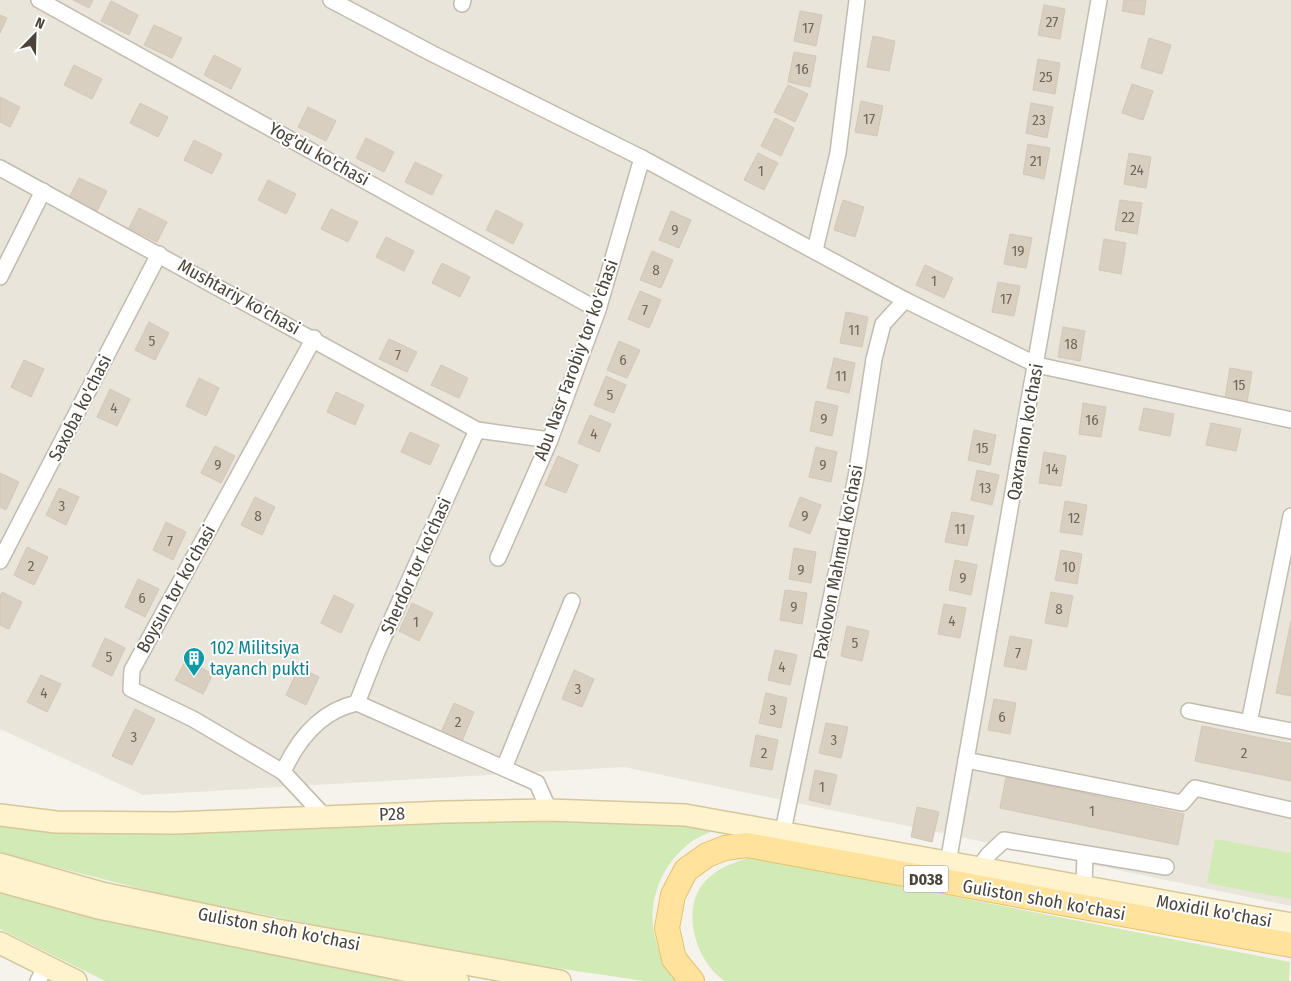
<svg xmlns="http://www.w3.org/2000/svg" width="1291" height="981" font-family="'Fira Sans Condensed',sans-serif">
  <rect width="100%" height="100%" fill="#f6f3ec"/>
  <path fill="#eae5da" d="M0 0H1291V906L624 767 143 795 0 729Z"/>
  <g fill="#d2eab5">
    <path d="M685 820 719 828C711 832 702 835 694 840 663 861 646 900 655 937 659 953 665 968 676 981H644L449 952 162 894 0 853V825Z"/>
    <path d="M1215 839 1291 853V899L1207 883Z"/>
    <path d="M748 858 771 861 1290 962 1289 981H725C697 963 681 913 702 885 714 869 730 864 748 858Z"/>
    <path d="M0 892C132 929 267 954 401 981H105L0 929Z"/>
  </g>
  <g fill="#d8cfc1" stroke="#d3c7b4">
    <path d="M73 0H93L89 8Z"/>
    <path d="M1124 0H1146L1144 15 1122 11Z"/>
    <path d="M111 1 138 15 129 35 101 21Z"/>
    <path d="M1044 5 1065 9 1060 39 1038 35Z"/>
    <path d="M800 11 822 15 816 46 794 41Z"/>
    <path d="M0 15 7 18 0 33Z"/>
    <path d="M154 25 182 38 172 58 144 45Z"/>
    <path d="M873 36 895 41 889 71 867 67Z"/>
    <path d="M1149 38 1171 45 1162 74 1141 68Z"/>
    <path d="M794 52 816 56 810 87 788 82Z"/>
    <path d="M214 55 241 69 231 89 204 75Z"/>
    <path d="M1038 59 1060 63 1055 94 1033 90Z"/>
    <path d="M74 65 102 79 92 99 64 85Z"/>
    <path d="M1132 84 1153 91 1143 120 1122 113Z"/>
    <path d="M788 85 808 94 795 122 774 112Z"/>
    <path d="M0 97 20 107 10 127 0 122Z"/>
    <path d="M861 101 883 106 877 136 855 132Z"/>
    <path d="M140 103 168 117 158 137 130 123Z"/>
    <path d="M1031 103 1053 107 1047 138 1026 133Z"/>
    <path d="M308 107 336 121 326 141 298 127Z"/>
    <path d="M775 118 794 128 781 156 761 146Z"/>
    <path d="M366 138 394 152 384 172 356 158Z"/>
    <path d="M194 140 222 154 212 174 184 160Z"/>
    <path d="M1028 144 1050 148 1044 179 1023 174Z"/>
    <path d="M758 153 778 163 764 190 744 180Z"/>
    <path d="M1129 153 1151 157 1146 188 1124 184Z"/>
    <path d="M415 162 442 175 432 195 405 182Z"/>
    <path d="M79 178 107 191 97 211 69 198Z"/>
    <path d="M268 180 296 194 286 214 258 200Z"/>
    <path d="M843 200 864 207 855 237 834 230Z"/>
    <path d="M1120 200 1142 203 1137 234 1115 230Z"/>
    <path d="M139 208 167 222 157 242 129 228Z"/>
    <path d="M331 209 358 222 348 242 321 229Z"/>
    <path d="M496 210 523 224 513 244 486 230Z"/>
    <path d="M671 211 691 220 679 248 659 240Z"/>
    <path d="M1010 234 1032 238 1026 268 1004 264Z"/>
    <path d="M386 237 414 251 404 271 376 257Z"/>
    <path d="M1104 239 1126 243 1121 274 1099 270Z"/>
    <path d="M652 251 673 260 661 288 640 280Z"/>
    <path d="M442 263 470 277 460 297 432 283Z"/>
    <path d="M925 265 953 278 944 298 916 285Z"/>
    <path d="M998 282 1020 286 1014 316 992 312Z"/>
    <path d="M640 291 661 300 649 328 628 319Z"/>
    <path d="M846 312 868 317 862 347 840 343Z"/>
    <path d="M149 322 169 333 155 360 135 350Z"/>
    <path d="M1063 327 1085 331 1080 361 1058 357Z"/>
    <path d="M389 339 417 352 407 372 379 359Z"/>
    <path d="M619 341 640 350 627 378 607 370Z"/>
    <path d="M834 358 855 363 849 393 827 388Z"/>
    <path d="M24 360 44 369 31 397 11 387Z"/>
    <path d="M441 365 468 378 459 398 431 385Z"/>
    <path d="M1230 368 1252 372 1247 402 1225 398Z"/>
    <path d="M606 376 626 385 614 413 594 405Z"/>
    <path d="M199 378 219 388 206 416 186 406Z"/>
    <path d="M110 389 130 399 117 426 97 417Z"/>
    <path d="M336 392 364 405 355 425 327 412Z"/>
    <path d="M816 401 838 406 832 436 810 431Z"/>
    <path d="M1083 403 1106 407 1101 437 1079 434Z"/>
    <path d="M1144 408 1174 414 1170 436 1139 430Z"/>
    <path d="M590 415 611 424 599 452 578 443Z"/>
    <path d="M1211 423 1241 429 1236 451 1206 445Z"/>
    <path d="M974 430 996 435 990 465 968 460Z"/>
    <path d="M410 432 439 445 430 465 401 452Z"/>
    <path d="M215 446 235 456 221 483 201 473Z"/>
    <path d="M816 447 837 452 831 482 809 477Z"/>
    <path d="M1044 452 1066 456 1061 486 1039 483Z"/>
    <path d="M558 456 578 465 566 493 545 485Z"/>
    <path d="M977 470 999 475 992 505 971 500Z"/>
    <path d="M0 473 19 482 6 510 0 507Z"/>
    <path d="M59 488 79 497 66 525 46 515Z"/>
    <path d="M255 497 275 507 262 535 241 525Z"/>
    <path d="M800 497 821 505 810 534 789 526Z"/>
    <path d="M1065 501 1087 505 1082 535 1060 532Z"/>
    <path d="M952 512 974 516 967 546 945 542Z"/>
    <path d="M166 522 186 532 173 560 153 550Z"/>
    <path d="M27 547 48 557 34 585 14 575Z"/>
    <path d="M794 548 816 552 811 583 789 579Z"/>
    <path d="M1061 550 1082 554 1077 584 1055 580Z"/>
    <path d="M955 560 977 565 971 595 949 590Z"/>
    <path d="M138 579 159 589 145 617 125 607Z"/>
    <path d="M785 590 807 593 802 624 780 620Z"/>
    <path d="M2 592 22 602 9 629 0 625V596Z"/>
    <path d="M1051 592 1073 596 1067 627 1045 623Z"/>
    <path d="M334 595 354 605 341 633 321 623Z"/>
    <path d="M412 603 433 613 419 641 399 631Z"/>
    <path d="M944 604 966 608 960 638 938 634Z"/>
    <path d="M1291 621V696L1276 693Z"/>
    <path d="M847 626 869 631 862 661 841 656Z"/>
    <path d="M1010 636 1032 640 1026 670 1004 666Z"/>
    <path d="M105 638 125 648 112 676 92 666Z"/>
    <path d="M775 650 797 655 790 685 768 680Z"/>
    <path d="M186 660 213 674 203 694 175 680Z"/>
    <path d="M299 667 319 677 306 705 286 695Z"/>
    <path d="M574 670 594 679 582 707 562 699Z"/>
    <path d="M41 675 61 684 47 712 27 702Z"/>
    <path d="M766 693 787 698 781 728 759 723Z"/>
    <path d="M994 699 1016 703 1010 734 988 730Z"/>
    <path d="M454 703 474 712 462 741 441 732Z"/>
    <path d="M135 709 155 719 132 765 112 756Z"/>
    <path d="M826 723 848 727 841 758 819 753Z"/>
    <path d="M1202 726 1291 744V781L1195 761Z"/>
    <path d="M756 735 778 740 772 770 750 766Z"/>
    <path d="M815 770 837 775 830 805 809 800Z"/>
    <path d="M1006 777 1184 814 1178 845 1000 808Z"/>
    <path d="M917 807 939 812 932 842 911 837Z"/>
  </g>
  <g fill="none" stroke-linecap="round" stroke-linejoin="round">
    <g stroke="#c2bbae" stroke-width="18">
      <g id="street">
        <path d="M39 0 598 310"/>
        <path d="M331 0 433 54 642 158 905 300 1037 365 1291 420"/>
        <path d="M462 4 463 0"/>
        <path d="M0 168 477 430 550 440"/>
        <path d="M815 250 838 153 857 0"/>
        <path d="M0 277 43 191"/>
        <path d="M314 338 132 670 131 689 193 719 283 772 325 817"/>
        <path d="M498 558 550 440 598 310 642 158"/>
        <path d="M0 561 159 254"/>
        <path d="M357 703 377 652 477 430"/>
        <path d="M1189 711 1291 731"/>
        <path d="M1249 723 1291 516"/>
        <path d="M966 760 1182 803 1195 788 1291 810"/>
        <path d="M504 768 572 601"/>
        <path d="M283 772C298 739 320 711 357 703L537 783 549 810"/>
        <path d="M783 831 856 477 874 359 883 324 905 300"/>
        <path d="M948 863 1099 0"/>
        <path d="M979 868 988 855 1004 840 1166 867"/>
        <path d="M1084 887 1085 854"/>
        <path d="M38 981 46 966"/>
      </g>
    </g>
    <g stroke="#d6c79b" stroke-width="24">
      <g id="secondary">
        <path d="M0 815 56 822 174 823 445 812 549 810 685 815 1291 924"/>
        <path d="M0 864 102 893 272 929 560 981"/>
        <path d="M0 881 98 908 458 981"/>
        <path d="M0 943 76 981"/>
      </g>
    </g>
    <g stroke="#e6c16a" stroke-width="26">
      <path id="primary" d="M692 981 674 959 667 928 673 895 686 870 707 855 725 848 747 845 1291 945"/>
    </g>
    <use href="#street" stroke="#fff" stroke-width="15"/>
    <use href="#secondary" stroke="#fff3cd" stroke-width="21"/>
    <use href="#primary" stroke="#ffe39c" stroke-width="24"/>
  </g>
  <defs>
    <g id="building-pin" transform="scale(1.125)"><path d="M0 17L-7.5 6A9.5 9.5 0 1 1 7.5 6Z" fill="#0f9aa8" stroke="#fff"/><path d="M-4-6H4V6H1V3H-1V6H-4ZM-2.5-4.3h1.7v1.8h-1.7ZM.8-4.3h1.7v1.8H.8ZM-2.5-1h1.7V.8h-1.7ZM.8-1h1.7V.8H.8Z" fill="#fff"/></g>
  </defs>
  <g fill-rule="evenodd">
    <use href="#building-pin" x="194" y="658"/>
  </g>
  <g text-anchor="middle" stroke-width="4" stroke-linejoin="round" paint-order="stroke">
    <g font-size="15" fill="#6e675b">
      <text x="1052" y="27">27</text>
      <text x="808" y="33">17</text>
      <text x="802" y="74">16</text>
      <text x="1046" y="82">25</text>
      <text x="869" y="124">17</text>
      <text x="1039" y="125">23</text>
      <text x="1036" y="166">21</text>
      <text x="1137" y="175">24</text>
      <text x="761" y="176">1</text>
      <text x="1128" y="222">22</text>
      <text x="675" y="235">9</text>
      <text x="1018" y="256">19</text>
      <text x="656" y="275">8</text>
      <text x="934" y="286">1</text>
      <text x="1006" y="304">17</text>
      <text x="645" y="315">7</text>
      <text x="854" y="335">11</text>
      <text x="152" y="346">5</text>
      <text x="1071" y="349">18</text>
      <text x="398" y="360">7</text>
      <text x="623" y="365">6</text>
      <text x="841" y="381">11</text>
      <text x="1239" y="390">15</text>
      <text x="610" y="400">5</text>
      <text x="114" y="413">4</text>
      <text x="824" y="424">9</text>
      <text x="1092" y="425">16</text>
      <text x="594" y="439">4</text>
      <text x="982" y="453">15</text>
      <text x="218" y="470">9</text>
      <text x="823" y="470">9</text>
      <text x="1052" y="474">14</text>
      <text x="985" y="493">13</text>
      <text x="62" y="511">3</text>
      <text x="258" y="521">8</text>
      <text x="805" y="521">9</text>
      <text x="1074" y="523">12</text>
      <text x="960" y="534">11</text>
      <text x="170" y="546">7</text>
      <text x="31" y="571">2</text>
      <text x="1069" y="572">10</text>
      <text x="801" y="575">9</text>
      <text x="963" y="583">9</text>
      <text x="142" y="603">6</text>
      <text x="794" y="612">9</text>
      <text x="1059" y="614">8</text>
      <text x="952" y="626">4</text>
      <text x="416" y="627">1</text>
      <text x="855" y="648">5</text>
      <text x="1018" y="658">7</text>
      <text x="109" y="662">5</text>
      <text x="782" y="672">4</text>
      <text x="578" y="694">3</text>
      <text x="44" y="698">4</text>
      <text x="773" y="715">3</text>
      <text x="1002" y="722">6</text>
      <text x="458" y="727">2</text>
      <text x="134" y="742">3</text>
      <text x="834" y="745">3</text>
      <text x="764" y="758">2</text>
      <text x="1244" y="758">2</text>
      <text x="822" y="792">1</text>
      <text x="1092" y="816">1</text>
    </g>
    <rect fill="#fff" stroke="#817c74" stroke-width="1" x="903.5" y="865.5" width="45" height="27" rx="4"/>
    <g font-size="16" font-weight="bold" fill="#4b4439">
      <text x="926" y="885">D038</text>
    </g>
    <g font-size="18" fill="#4b4439" stroke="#fff">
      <text transform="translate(319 154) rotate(29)" y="6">Yog'du ko'chasi</text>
      <text transform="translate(239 297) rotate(29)" y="6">Mushtariy ko'chasi</text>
      <text transform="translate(576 360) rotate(-70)" y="6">Abu Nasr Farobiy tor ko'chasi</text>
      <text transform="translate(80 408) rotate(-63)" y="6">Saxoba ko'chasi</text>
      <text transform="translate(1025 432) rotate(-80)" y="6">Qaxramon ko'chasi</text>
      <text transform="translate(838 562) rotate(-79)" y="6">Paxlovon Mahmud ko'chasi</text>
      <text transform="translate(416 566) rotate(-66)" y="6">Sherdor tor ko'chasi</text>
      <text transform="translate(176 589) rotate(-61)" y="6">Boysun tor ko'chasi</text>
      <text transform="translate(392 814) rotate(-2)" y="6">Р28</text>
      <text transform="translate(1044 900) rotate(10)" y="6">Guliston shoh ko'chasi</text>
      <text transform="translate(1214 911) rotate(10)" y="6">Moxidil ko'chasi</text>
      <text transform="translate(279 929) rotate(11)" y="6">Guliston shoh ko'chasi</text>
    </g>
    <g font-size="18" fill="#0d838f" stroke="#fff" text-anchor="start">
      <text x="210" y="654">102 Militsiya<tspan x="210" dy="21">tayanch pukti</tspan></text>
    </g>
  </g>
  <g transform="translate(35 35) rotate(23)" stroke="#ffffff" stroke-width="4" paint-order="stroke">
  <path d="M0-4L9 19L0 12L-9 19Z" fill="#4b4439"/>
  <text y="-8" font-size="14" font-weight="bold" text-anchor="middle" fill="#4b4439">N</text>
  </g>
</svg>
